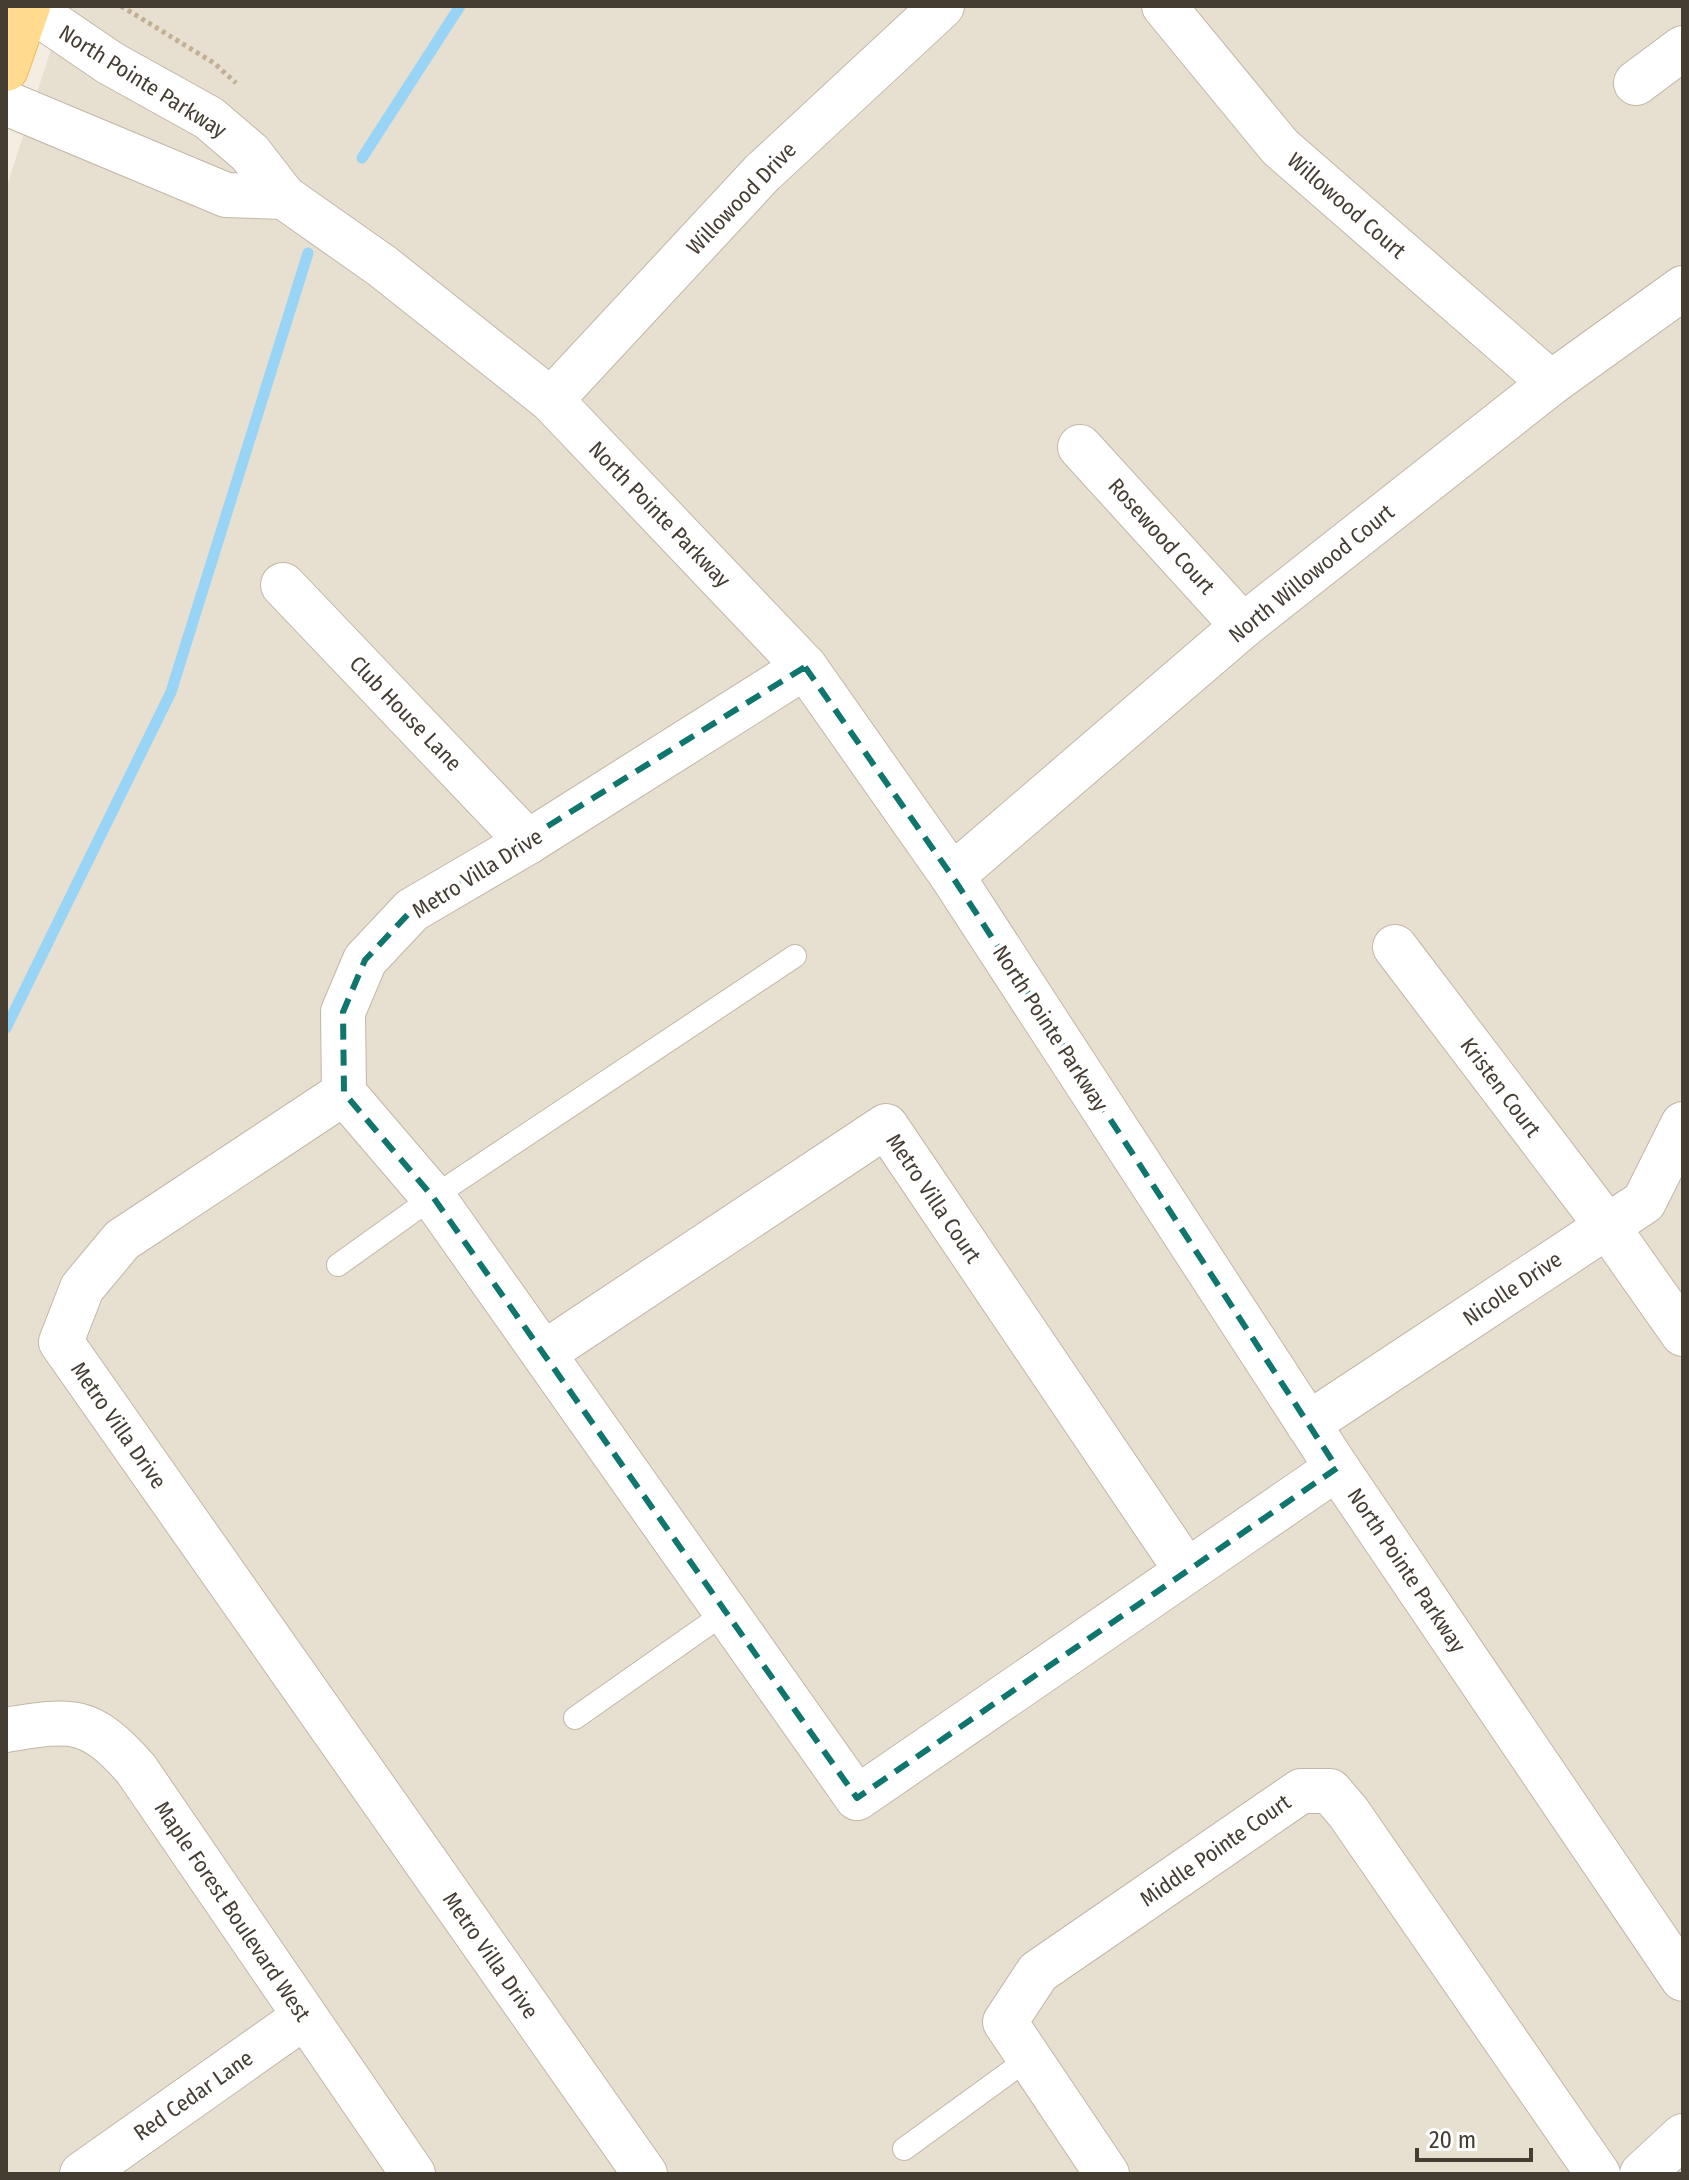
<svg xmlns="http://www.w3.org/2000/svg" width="1689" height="2180" font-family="'Fira Sans Condensed',sans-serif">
  <rect width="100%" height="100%" fill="#f3ede2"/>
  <path fill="#e7dfd0" d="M65 6H1683V2174H6V189Z"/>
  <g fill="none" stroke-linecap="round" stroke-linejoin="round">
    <g stroke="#98d4f6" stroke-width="11">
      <path d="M362 158 460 6"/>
      <path d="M6 1028 171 692 308 253"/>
    </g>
    <g stroke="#c2b7a7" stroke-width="24">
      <g id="service">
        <path d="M338 1265 433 1197 795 956"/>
        <path d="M575 1718 726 1612"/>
        <path d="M904 2149 1029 2058"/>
      </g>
    </g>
    <g stroke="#c2b7a7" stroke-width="46">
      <g id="minor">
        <path d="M1164 6 1280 147 1551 383"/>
        <path d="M28 7 110 63 209 118 250 153 284 197 382 266 551 400 805 667 952 876 1337 1468 1683 1979"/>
        <path d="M1636 83 1683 48"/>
        <path d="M6 103 226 195 284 197"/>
        <path d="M551 400 762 173 942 6"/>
        <path d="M1080 447 1243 626"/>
        <path d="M283 585 528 842"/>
        <path d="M952 876 1243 626 1551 383 1683 288"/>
        <path d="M1395 947 1607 1226 1683 1334"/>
        <path d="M344 1093 433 1197 857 1798 1337 1468"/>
        <path d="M544 1353 886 1126 1186 1570"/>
        <path d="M1308 1424 1644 1202 1683 1124"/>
        <path d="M6 1730C73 1719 89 1716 136 1769L413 2174"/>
        <path d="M82 2174 304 2017"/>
        <path d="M645 2174 61 1342 82 1288 122 1240 344 1093 343 1012 365 960 412 910 528 842 805 667"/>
        <path d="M1107 2174 1005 2022 1038 1972 1301 1791H1330L1348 1812 1598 2174"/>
        <path d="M1642 2174 1683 2136"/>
      </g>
    </g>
    <g stroke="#eeba55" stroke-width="46">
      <path id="primary" d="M6 69 28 6"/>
    </g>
    <path stroke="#c2b094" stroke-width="5" stroke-dasharray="4 4" stroke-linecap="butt" d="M121 6 214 63 236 83"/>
    <use href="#service" stroke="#fff" stroke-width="22"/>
    <use href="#minor" stroke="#fff" stroke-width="44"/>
    <use href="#primary" stroke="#ffda8f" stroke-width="44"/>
  </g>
  <path fill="none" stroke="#0f766e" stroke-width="6" stroke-dasharray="16 10" stroke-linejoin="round" d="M805 667 952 876 1337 1468 857 1798 433 1197 344 1093 343 1012 365 960 412 910Z"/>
  <g text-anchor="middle" stroke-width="8" stroke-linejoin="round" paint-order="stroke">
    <g font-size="22" fill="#453d32" stroke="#fff">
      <text transform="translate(143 81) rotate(32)" y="8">North Pointe Parkway</text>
      <text transform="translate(741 198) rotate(-46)" y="8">Willowood Drive</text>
      <text transform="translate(1347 205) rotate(41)" y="8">Willowood Court</text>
      <text transform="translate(660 514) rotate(46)" y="8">North Pointe Parkway</text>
      <text transform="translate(1162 536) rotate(48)" y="8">Rosewood Court</text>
      <text transform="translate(1311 573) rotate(-39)" y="8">North Willowood Court</text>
      <text transform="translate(406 713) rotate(46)" y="8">Club House Lane</text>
      <text transform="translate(477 873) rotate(-32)" y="8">Metro Villa Drive</text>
      <text transform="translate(1051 1028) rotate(57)" y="8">North Pointe Parkway</text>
      <text transform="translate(1501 1087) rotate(53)" y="8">Kristen Court</text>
      <text transform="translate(934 1198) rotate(56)" y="8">Metro Villa Court</text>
      <text transform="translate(1512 1288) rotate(-34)" y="8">Nicolle Drive</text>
      <text transform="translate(119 1425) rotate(55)" y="8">Metro Villa Drive</text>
      <text transform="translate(1407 1570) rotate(56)" y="8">North Pointe Parkway</text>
      <text transform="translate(1215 1850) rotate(-35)" y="8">Middle Pointe Court</text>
      <text transform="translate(233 1911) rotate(56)" y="8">Maple Forest Boulevard West</text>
      <text transform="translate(491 1955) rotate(55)" y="8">Metro Villa Drive</text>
      <text transform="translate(193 2095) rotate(-35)" y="8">Red Cedar Lane</text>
    </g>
  </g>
  <rect width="1689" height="2180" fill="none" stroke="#453d32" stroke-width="16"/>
  <path d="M1417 2148v12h114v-12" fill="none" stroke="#453d32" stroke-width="4"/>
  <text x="1429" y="2148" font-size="24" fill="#453d32" stroke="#ffffff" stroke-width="6" paint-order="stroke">20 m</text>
</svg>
